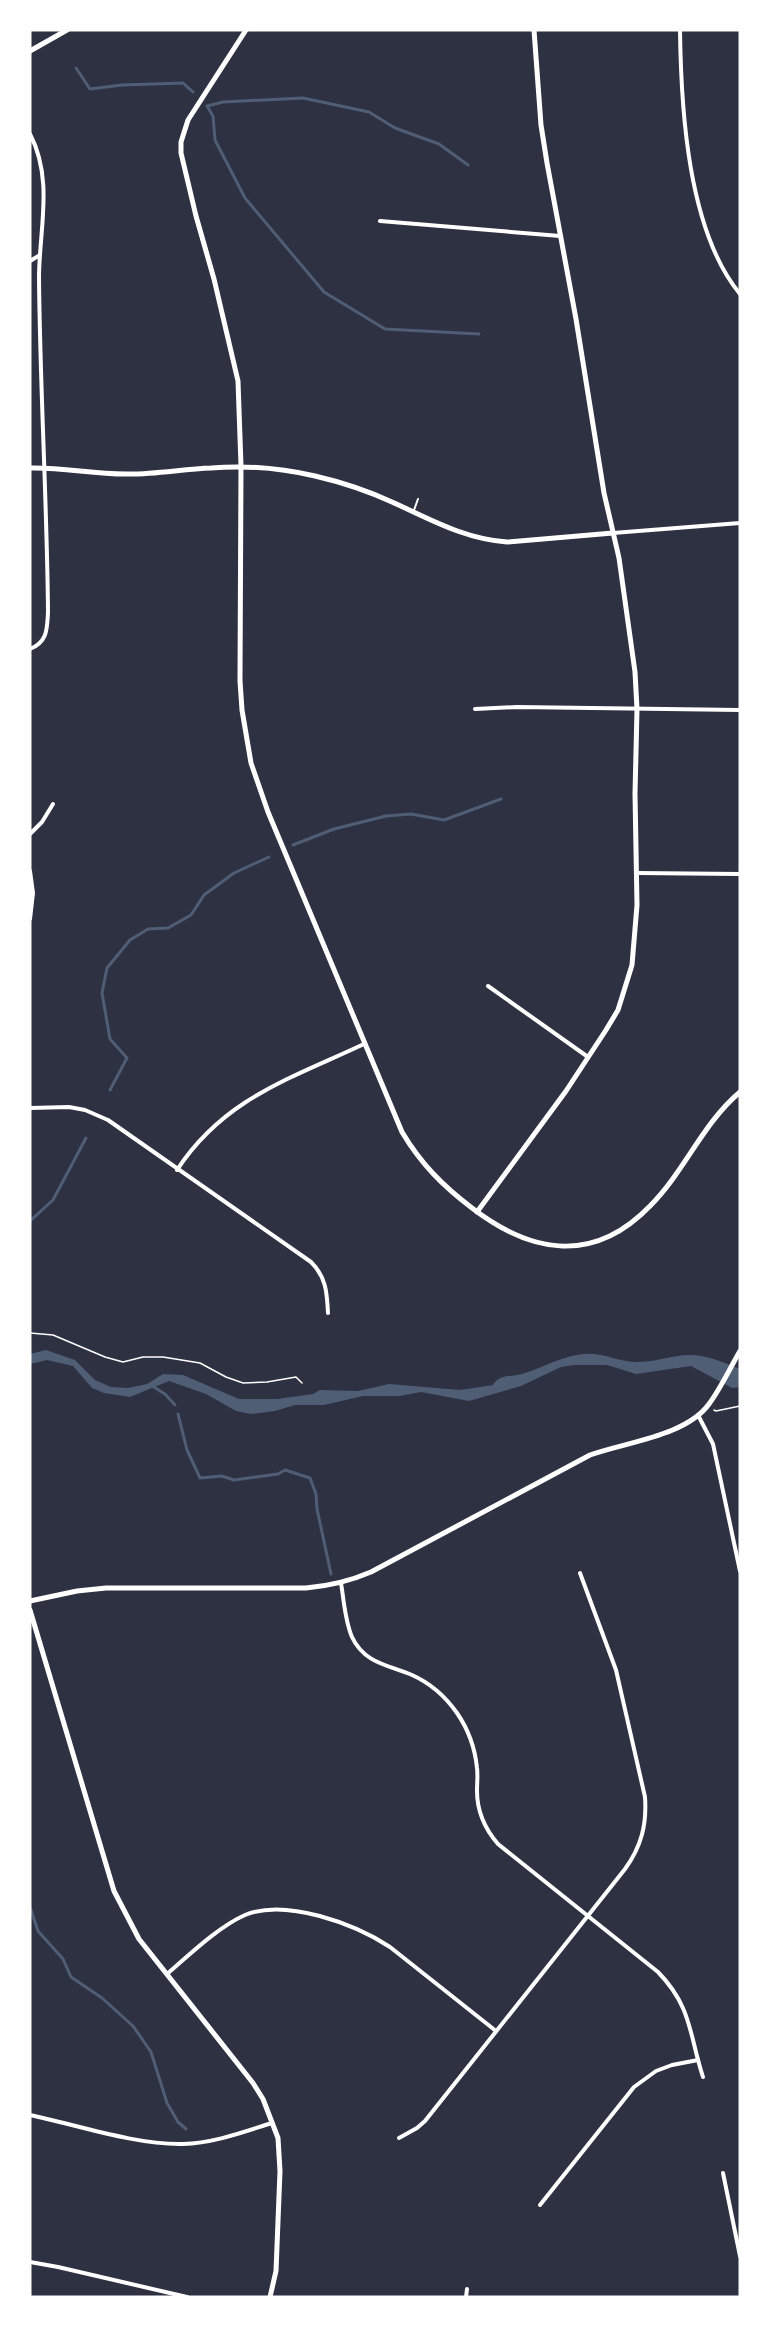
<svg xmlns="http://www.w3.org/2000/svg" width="770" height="2327" font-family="Barlow,sans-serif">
  <rect width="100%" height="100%" fill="#2d3142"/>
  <path fill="#4f5d75" d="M46 1350 75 1360 95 1380 111 1387 128 1388 147 1384 163 1374 183 1375 239 1399H277L313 1394 320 1390 358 1391 389 1384 460 1390 493 1385C499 1374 511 1377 522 1374 542 1368 562 1356 583 1354 602 1352 619 1362 637 1362 652 1362 664 1358 678 1356 701 1352 720 1361 740 1369V1387L732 1388 691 1366 636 1374 607 1365H574L561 1367 521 1386 469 1401 421 1392 400 1396H363L324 1405H295L275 1411 251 1414 236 1411 206 1394 169 1381 130 1397 104 1393 92 1388 73 1366 47 1360 30 1364V1354Z"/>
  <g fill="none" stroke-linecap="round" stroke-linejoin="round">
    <g stroke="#4f5d75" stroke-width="3">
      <path d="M76 68 90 89 122 85 183 83 193 92"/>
      <path d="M468 165 439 144 395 128 369 112 303 98 223 102 207 106 213 116 215 140 245 198 324 292 385 329 479 334"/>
      <path d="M293 845 334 829 386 816 411 814 444 820 501 799"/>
      <path d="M110 1090 127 1058 110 1039 102 993 107 968 130 940 148 929 168 928 191 915 204 895 234 873 269 857"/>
      <path d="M30 1221 53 1200 86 1138"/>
      <path d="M152 1386 165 1394 175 1405"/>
      <path d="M178 1414 187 1450 200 1478 222 1476 234 1480 278 1474 285 1470 310 1478 316 1494 317 1509 331 1574"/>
      <path d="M30 1907 38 1931 63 1959 71 1977 102 1998 133 2026 151 2052 167 2103 178 2122 186 2129"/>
    </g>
    <g stroke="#fff" stroke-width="1.5">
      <path d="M30 1333 53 1335 105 1357 123 1362 143 1357H163L200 1363 226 1377 243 1383 267 1382 296 1377 302 1383"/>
      <path d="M714 1410 716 1411 740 1406"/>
    </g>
    <path stroke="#fff" stroke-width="2" d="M414 510 418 499"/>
    <g stroke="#fff" stroke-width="4">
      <path d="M680 30C681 110 688 231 740 294"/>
      <path d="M30 134C54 180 39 230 39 278 40 389 47 500 48 612 47 628 48 642 30 649"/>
      <path d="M380 221 560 236"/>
      <path d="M30 261 40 255"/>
      <path d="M613 533 740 523"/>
      <path d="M475 709 517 707 740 710"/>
      <path d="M30 834 42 822 53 804"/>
      <path d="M30 871 33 893 30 919"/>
      <path d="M637 873 740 874"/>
      <path d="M488 986 588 1057"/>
      <path d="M30 1108 69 1107 85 1110 108 1120 311 1262C326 1277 327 1292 328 1313"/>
      <path d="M177 1170C224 1098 292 1078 364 1044"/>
      <path d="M698 1415 713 1444 740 1571"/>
      <path d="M341 1583C344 1601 345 1621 352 1637 364 1663 388 1665 412 1675 430 1683 445 1696 457 1713 468 1729 475 1748 477 1768 478 1775 477 1783 477 1791 477 1812 485 1829 498 1844L658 1972C692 2007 689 2034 703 2077"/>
      <path d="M167 1974C189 1955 218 1927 245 1915 286 1898 355 1924 390 1947L496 2031"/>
      <path d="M30 2115C77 2125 136 2145 183 2144 214 2143 243 2132 272 2123"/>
      <path d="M399 2138 417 2128 425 2121 625 1869C641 1847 647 1825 645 1797L616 1670 580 1573"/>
      <path d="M723 2173 740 2256"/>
      <path d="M540 2205 634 2087 656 2071 672 2065 698 2060"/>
      <path d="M30 2262 58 2267 187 2297"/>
      <path d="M466 2297 467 2289"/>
    </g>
    <g stroke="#fff" stroke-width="5">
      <path d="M246 30 188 120 181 142V153L196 216 214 279 238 381 241 466 240 681 242 710 251 763 268 812 402 1132C421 1164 443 1186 472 1208 532 1254 594 1264 650 1206 685 1171 702 1124 740 1092"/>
      <path d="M30 51 67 30"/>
      <path d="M30 468C64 467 96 475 130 474 157 474 184 469 211 468 246 465 280 468 315 476 341 482 368 491 392 502 430 519 464 539 507 542L613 533"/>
      <path d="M477 1212 566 1091 606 1030 618 1010 632 965 637 905 635 794 637 709 635 672 619 558 604 493 576 319 547 163 541 125 534 30"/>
      <path d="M30 1601 77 1591 106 1588H306C329 1586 350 1581 371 1572L590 1455C626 1442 686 1436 709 1404 721 1388 730 1368 740 1351"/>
      <path d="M30 1610 114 1891 139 1939 253 2083 263 2099 278 2138 280 2171 276 2271 270 2297"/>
    </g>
  </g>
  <rect width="770" height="2327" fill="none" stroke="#ffffff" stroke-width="63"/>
</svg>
